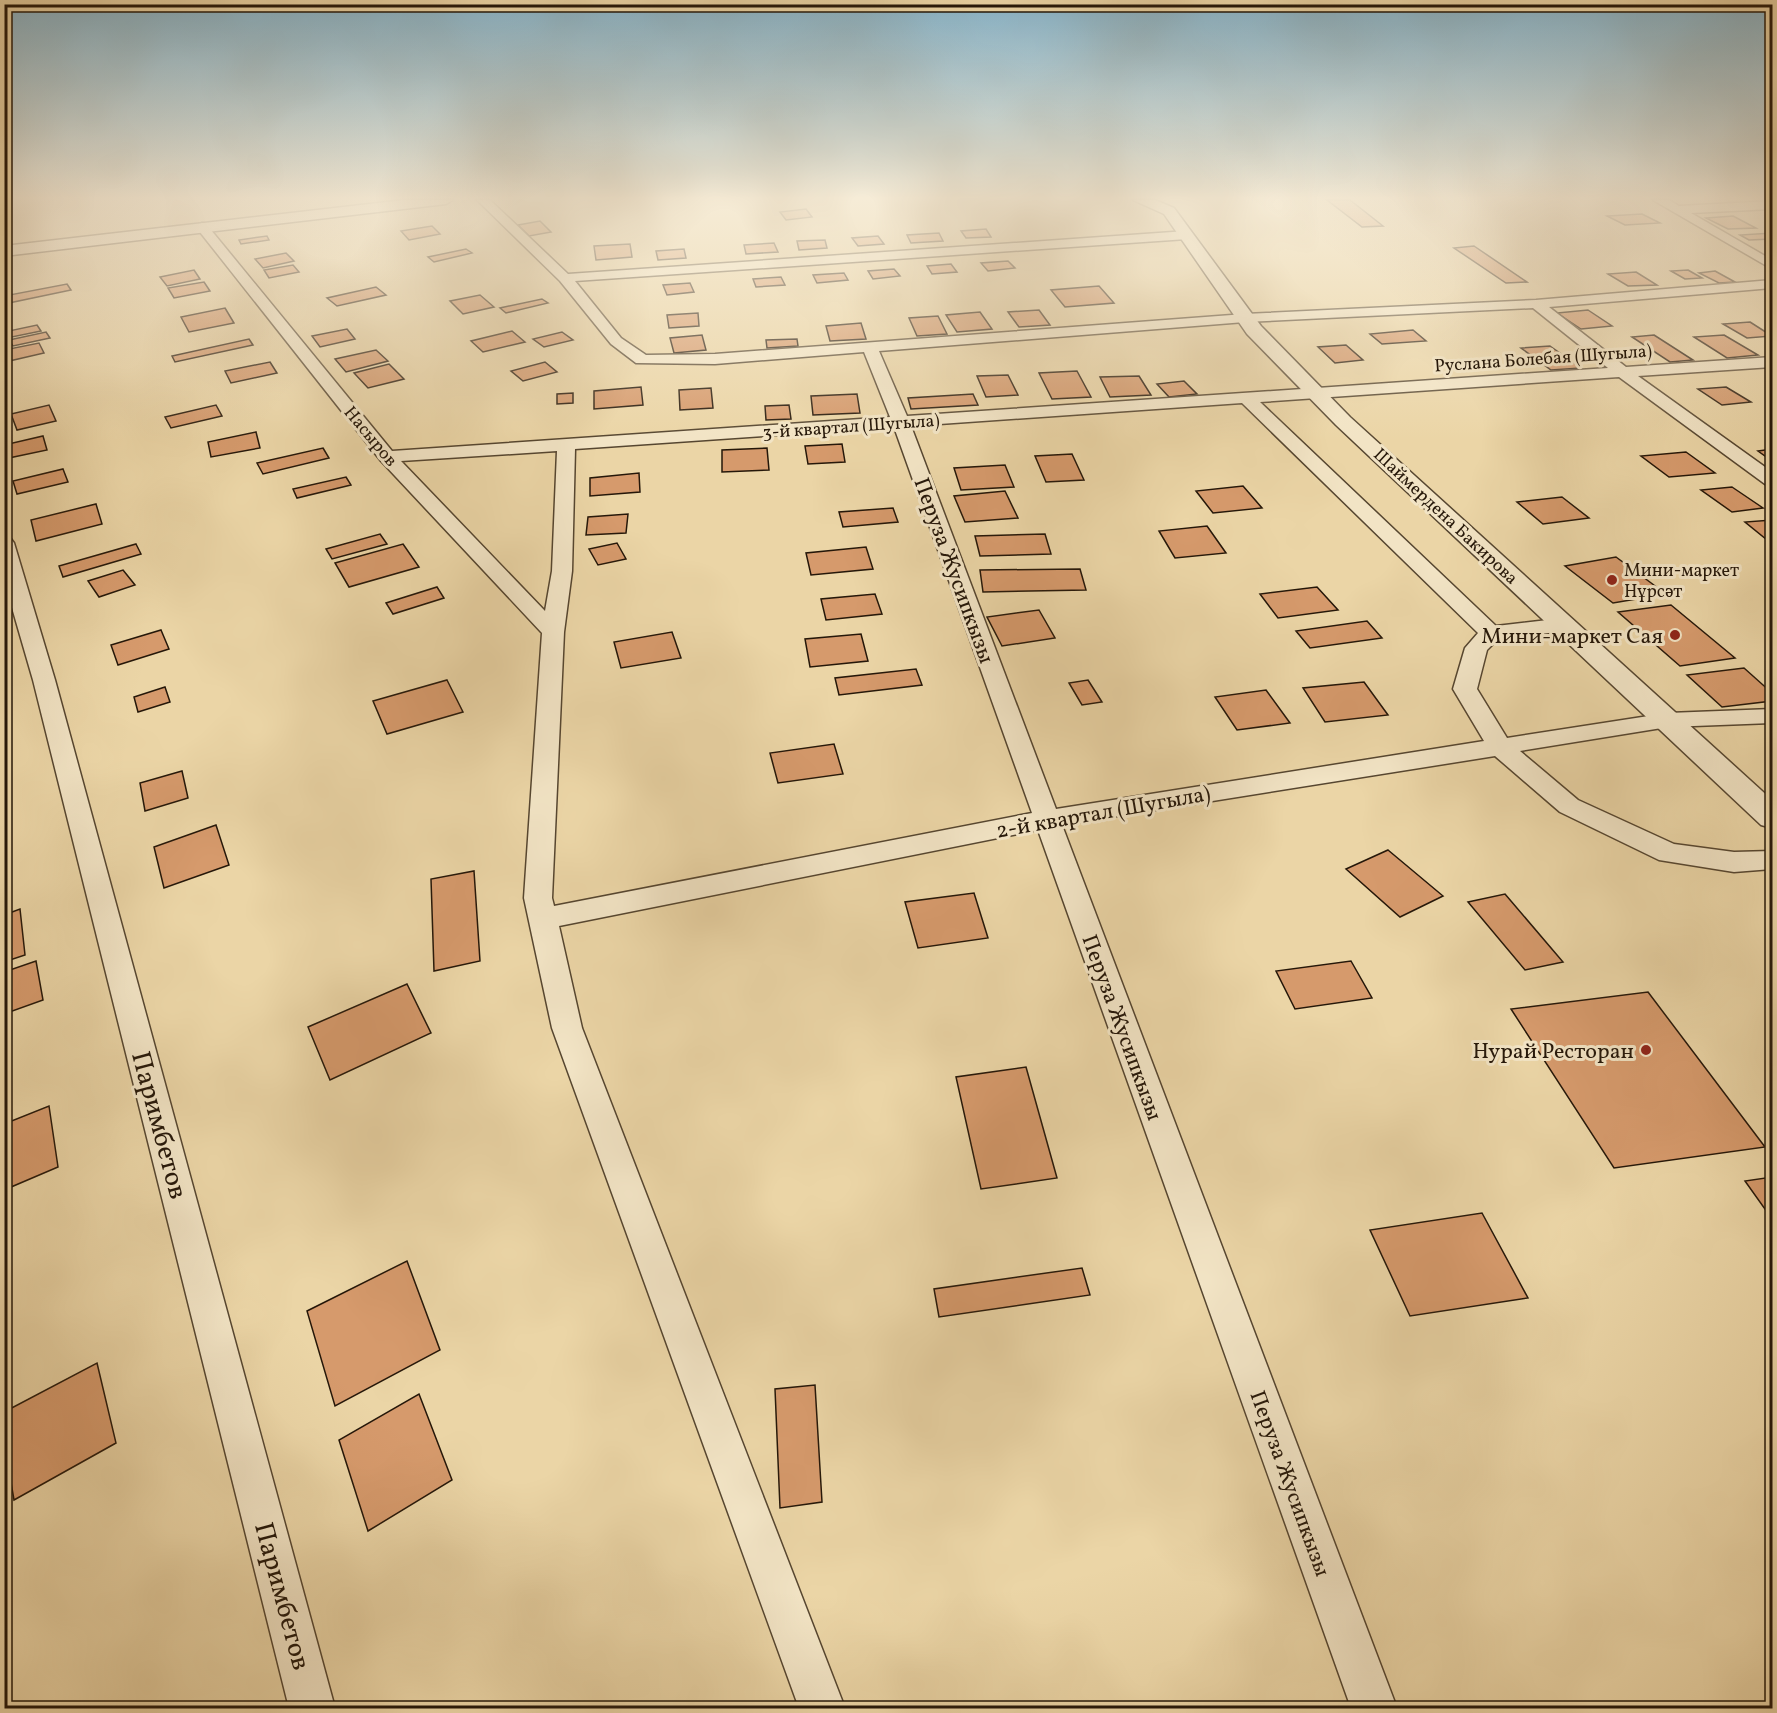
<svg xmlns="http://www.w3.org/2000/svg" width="1777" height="1713" font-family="Vollkorn,serif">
  <rect width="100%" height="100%" fill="#ebd5a6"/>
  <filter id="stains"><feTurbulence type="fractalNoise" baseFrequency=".00333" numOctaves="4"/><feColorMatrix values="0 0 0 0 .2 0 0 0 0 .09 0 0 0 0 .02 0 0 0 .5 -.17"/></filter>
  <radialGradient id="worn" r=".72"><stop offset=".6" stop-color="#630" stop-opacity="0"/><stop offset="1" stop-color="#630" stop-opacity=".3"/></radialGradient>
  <g fill="#d69a6c" stroke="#251709" stroke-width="1.5">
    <path d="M1327 200H1350L1383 226 1362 227Z"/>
    <path d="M806 209 812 217 786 220 780 212Z"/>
    <path d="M1642 214 1660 223 1625 225 1607 216Z"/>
    <path d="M1733 216 1756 228 1728 229 1706 218Z"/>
    <path d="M540 221 551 232 529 236 518 225Z"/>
    <path d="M432 226 440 234 409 240 401 231Z"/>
    <path d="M986 229 991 237 966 238 961 231Z"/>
    <path d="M939 233 943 241 911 243 907 235Z"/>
    <path d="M1772 233V239L1749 240 1740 235Z"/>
    <path d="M267 236 269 240 241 244 239 240Z"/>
    <path d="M878 236 884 244 858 246 852 238Z"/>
    <path d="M825 240 827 248 799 250 797 241Z"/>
    <path d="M774 243 778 252 746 254 744 245Z"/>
    <path d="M630 244 632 257 596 260 594 246Z"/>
    <path d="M1474 246 1527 282 1506 283 1454 248Z"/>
    <path d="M466 249 472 253 434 262 428 257Z"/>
    <path d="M684 249 686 258 658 260 656 251Z"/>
    <path d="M286 253 294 261 263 268 255 259Z"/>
    <path d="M1008 261 1015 268 988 271 981 263Z"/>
    <path d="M951 264 957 272 932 274 927 266Z"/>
    <path d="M293 265 299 272 269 278 264 270Z"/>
    <path d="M894 269 900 276 873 279 868 271Z"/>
    <path d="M194 270 200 279 167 286 160 277Z"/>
    <path d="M1688 270 1702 278 1685 279 1671 271Z"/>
    <path d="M1715 271 1735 282 1719 283 1699 273Z"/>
    <path d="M1636 272 1657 285 1628 286 1608 274Z"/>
    <path d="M844 273 848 280 817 283 813 275Z"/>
    <path d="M781 277 785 285 756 287 753 279Z"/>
    <path d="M204 282 210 291 174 298 168 288Z"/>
    <path d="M690 283 694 292 667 295 663 285Z"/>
    <path d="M67 284 71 290 4 304V296Z"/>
    <path d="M1099 286 1114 303 1065 307 1051 290Z"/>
    <path d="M376 287 386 295 337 306 327 298Z"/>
    <path d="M480 295 494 307 463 314 450 301Z"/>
    <path d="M542 299 548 303 506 313 500 308Z"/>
    <path d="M225 308 234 323 189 332 181 317Z"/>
    <path d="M1039 310 1050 325 1019 327 1008 312Z"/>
    <path d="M1588 310 1612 326 1581 329 1557 313Z"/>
    <path d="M980 312 992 329 957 332 946 315Z"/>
    <path d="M698 313 699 326 669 328 667 315Z"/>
    <path d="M938 316 947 334 917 336 909 318Z"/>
    <path d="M1750 322 1772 336 1747 338 1723 324Z"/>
    <path d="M861 323 866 339 830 341 826 326Z"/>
    <path d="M37 325 41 331 7 338 4 333V332Z"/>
    <path d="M347 329 355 339 320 347 312 336Z"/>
    <path d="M1413 330 1426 341 1382 344 1370 334Z"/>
    <path d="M512 331 525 342 483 352 471 341Z"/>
    <path d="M46 332 50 338 13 346 9 340Z"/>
    <path d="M562 332 573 340 544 347 533 339Z"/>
    <path d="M702 335 706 350 674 353 670 338Z"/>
    <path d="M1654 335 1693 360 1670 362 1632 337Z"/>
    <path d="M1724 335 1758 355 1727 358 1694 337Z"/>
    <path d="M249 339 253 345 175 362 172 356Z"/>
    <path d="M797 339 798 346 767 348 766 340Z"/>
    <path d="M39 343 44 353 5 362 4 350Z"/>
    <path d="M1346 345 1363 360 1335 363 1318 347Z"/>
    <path d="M1550 346 1581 368 1551 370 1521 348Z"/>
    <path d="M376 350 388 361 346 372 335 359Z"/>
    <path d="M270 362 277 373 231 383 225 371Z"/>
    <path d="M545 362 557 372 523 381 511 371Z"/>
    <path d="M389 364 404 379 368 388 354 373Z"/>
    <path d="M1077 371 1091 397 1052 399 1039 373Z"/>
    <path d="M1008 375 1018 395 986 397 977 376Z"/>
    <path d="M1139 376 1151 395 1110 397 1100 377Z"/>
    <path d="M1184 381 1197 394 1169 397 1157 384Z"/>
    <path d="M641 387 643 405 594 409V391Z"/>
    <path d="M1726 387 1751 402 1722 405 1698 389Z"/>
    <path d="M711 388 713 408 680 410 679 390Z"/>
    <path d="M573 393V403L557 404V394Z"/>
    <path d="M857 394 860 413 813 415 811 396Z"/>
    <path d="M973 394 978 405 911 409 908 398Z"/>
    <path d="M49 405 56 421 17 430 11 414Z"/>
    <path d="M216 405 222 416 171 428 165 417Z"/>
    <path d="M789 405 791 419 766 420 765 406Z"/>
    <path d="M256 432 260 448 211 457 208 442Z"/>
    <path d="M43 436 47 450 4 459V445Z"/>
    <path d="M842 444 845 462 808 464 805 446Z"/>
    <path d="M323 448 329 458 263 474 257 463Z"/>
    <path d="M767 448 769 470 722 472V450Z"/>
    <path d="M1772 449V461L1758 451Z"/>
    <path d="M1686 452 1715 473 1669 477 1641 456Z"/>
    <path d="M1072 454 1084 480 1046 482 1035 456Z"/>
    <path d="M1005 465 1014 487 961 490 954 468Z"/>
    <path d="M63 469 68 482 17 494 13 481Z"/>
    <path d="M639 473 640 492 590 496V478Z"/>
    <path d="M346 477 351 485 297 498 293 489Z"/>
    <path d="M1243 486 1262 508 1213 513 1196 491Z"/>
    <path d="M1732 487 1763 508 1732 512 1701 490Z"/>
    <path d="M1005 491 1018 518 965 522 954 496Z"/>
    <path d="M1562 497 1589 518 1543 524 1517 502Z"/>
    <path d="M96 504 102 524 36 541 31 520Z"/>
    <path d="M893 508 898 522 843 527 839 512Z"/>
    <path d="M628 514 626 533 586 535 588 517Z"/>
    <path d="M1772 520V544L1745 522Z"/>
    <path d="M1207 526 1226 553 1175 558 1159 531Z"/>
    <path d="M380 534 387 544 332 559 326 549Z"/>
    <path d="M1045 534 1051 554 980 556 975 536Z"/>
    <path d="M617 543 626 559 598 565 589 549Z"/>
    <path d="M136 544 141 554 63 577 59 566Z"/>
    <path d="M403 544 419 567 349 587 335 563Z"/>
    <path d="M866 547 873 569 811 575 806 553Z"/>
    <path d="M1616 557 1666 594 1613 603 1565 566Z"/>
    <path d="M1080 569 1086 590 983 592 980 570Z"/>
    <path d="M123 570 135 585 99 597 88 581Z"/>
    <path d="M437 587 444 598 393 614 386 603Z"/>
    <path d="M1317 587 1338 610 1278 618 1260 594Z"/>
    <path d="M875 594 882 614 826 620 821 599Z"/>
    <path d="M1671 605 1735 658 1680 666 1618 612Z"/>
    <path d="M1039 610 1055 638 1002 646 987 617Z"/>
    <path d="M1367 621 1382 638 1310 648 1296 631Z"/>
    <path d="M161 630 169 649 118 665 111 645Z"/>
    <path d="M672 632 681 658 621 668 614 642Z"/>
    <path d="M861 634 868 661 810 667 805 639Z"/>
    <path d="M1744 668 1772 693V701L1722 707 1687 675Z"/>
    <path d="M916 669 922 685 839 695 835 678Z"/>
    <path d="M447 680 463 712 387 734 373 701Z"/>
    <path d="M1088 680 1102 702 1082 705 1069 683Z"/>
    <path d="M1364 682 1388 715 1325 722 1303 688Z"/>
    <path d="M165 687 170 702 138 712 134 697Z"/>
    <path d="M1266 690 1290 723 1237 730 1215 697Z"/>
    <path d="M834 744 843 774 778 783 770 753Z"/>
    <path d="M182 771 188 798 145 811 140 783Z"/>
    <path d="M216 825 229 865 164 888 154 847Z"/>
    <path d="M1388 850 1443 896 1400 917 1346 869Z"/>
    <path d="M474 871 480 961 434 971 431 879Z"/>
    <path d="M974 893 988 938 918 948 905 902Z"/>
    <path d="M1505 894 1563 962 1525 970 1468 902Z"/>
    <path d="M20 909 25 955 4 962V915Z"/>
    <path d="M36 961 43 1000 4 1014V972Z"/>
    <path d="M1351 961 1372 998 1295 1009 1276 971Z"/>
    <path d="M407 984 431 1033 330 1080 308 1027Z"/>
    <path d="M1648 992 1765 1147 1614 1168 1511 1009Z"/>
    <path d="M1026 1067 1057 1178 981 1189 956 1077Z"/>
    <path d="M49 1106 58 1167 4 1190V1124Z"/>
    <path d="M1772 1177V1219L1745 1181Z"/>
    <path d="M1482 1213 1528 1298 1410 1316 1370 1230Z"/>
    <path d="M407 1261 440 1350 335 1406 307 1311Z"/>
    <path d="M1082 1268 1090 1295 939 1317 934 1289Z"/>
    <path d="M97 1363 116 1443 14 1500 4 1442V1412Z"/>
    <path d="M815 1385 822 1502 780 1508 775 1389Z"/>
    <path d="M419 1394 452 1480 368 1531 339 1440Z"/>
  </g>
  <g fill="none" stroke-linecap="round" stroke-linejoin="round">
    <g stroke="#564630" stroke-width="3">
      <g id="minor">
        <path d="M477 200H490L568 274 1187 231 1193 235 1187 239 575 281 621 338 646 355 715 354 1245 314 1536 300 1772 280V288L1549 307 1626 367 1772 357V367L1638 376 1772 472V486L1765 484 1619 377 1260 402 1496 626 1565 618 1573 620 1576 625 1573 630 1498 639 1487 650 1477 689 1507 738 1668 713 1772 709V723L1668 727 1520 751 1578 800 1674 844 1734 852 1772 851V869L1734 872 1659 860 1560 812 1495 756 1062 825 1397 1708H1351L1038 830 559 926 582 1028 845 1708H799L552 1028 524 898 542 633 381 461 196 227 202 223 206 224 392 451 890 417 864 352 715 364 636 363 611 344 560 281ZM1533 308 1608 368 907 416 879 351 1245 322ZM1242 403 1478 633 1465 648 1453 689 1484 741 1056 809 911 426ZM894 427 1032 813 554 906 552 898 564 632 572 571 575 449ZM557 451 552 571 545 611 401 461Z"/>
        <path d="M1653 200H1669L1679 206 1772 201V209L1691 213 1772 260V269Z"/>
        <path d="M4 537 11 539 14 543 55 680 335 1708H289L33 680 4 580Z"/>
      </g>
    </g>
    <g stroke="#564630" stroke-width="3">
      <g id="tertiary">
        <path d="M404 200H453L446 204 4 256V246Z"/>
        <path d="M1133 200H1155L1174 208 1261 326 1350 417 1772 800V828L1761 825 1336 425 1247 334 1164 214Z"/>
      </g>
    </g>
    <use href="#minor" fill="#f2e4c5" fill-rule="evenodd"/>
    <use href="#tertiary" fill="#f2e4c5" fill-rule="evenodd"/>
  </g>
  <linearGradient id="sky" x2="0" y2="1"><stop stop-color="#88b6cd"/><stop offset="0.45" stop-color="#f6ecd7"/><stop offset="1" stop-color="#f6ecd7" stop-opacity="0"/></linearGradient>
  <rect width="1777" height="440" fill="url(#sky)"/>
  <g fill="#8f2418" stroke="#f2e4c5" stroke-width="2">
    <circle cx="1612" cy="580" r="6"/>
    <circle cx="1675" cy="635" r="6"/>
    <circle cx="1646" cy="1050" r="6"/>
  </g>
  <g text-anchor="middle" stroke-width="6" stroke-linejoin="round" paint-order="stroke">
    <g font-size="18" fill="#251709" stroke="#f2e4c5">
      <text transform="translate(1543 358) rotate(-4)" y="6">Руслана Болебая (Шугыла)</text>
      <text transform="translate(851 426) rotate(-4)" y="6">3-й квартал (Шугыла)</text>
      <text transform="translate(371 436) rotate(50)" y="6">Насыров</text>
      <text transform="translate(1446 516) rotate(43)" y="6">Шаймердена Бакирова</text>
    </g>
    <g font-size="18" fill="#251709" stroke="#f2e4c5" text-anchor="start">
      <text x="1624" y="576">Мини-маркет<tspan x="1624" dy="21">Нұрсәт</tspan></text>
    </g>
    <g font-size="22" fill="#251709" stroke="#f2e4c5">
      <text transform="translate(955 570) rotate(70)" y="8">Перуза Жусипкызы</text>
      <text transform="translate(1103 811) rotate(-10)" y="8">2-й квартал (Шугыла)</text>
      <text transform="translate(1123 1027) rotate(70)" y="8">Перуза Жусипкызы</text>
      <text transform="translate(1291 1483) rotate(70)" y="8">Перуза Жусипкызы</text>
    </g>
    <g font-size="22" fill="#251709" stroke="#f2e4c5" text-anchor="end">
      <text x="1663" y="643">Мини-маркет Сая</text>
      <text x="1634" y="1058">Нурай Ресторан</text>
    </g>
    <g font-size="27" fill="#251709" stroke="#f2e4c5">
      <text transform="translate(160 1125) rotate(75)" y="9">Паримбетов</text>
      <text transform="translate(283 1596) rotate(75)" y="9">Паримбетов</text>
    </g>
  </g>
  <rect width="1777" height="1713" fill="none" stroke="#ebd5a6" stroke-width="24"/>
  <rect x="6" y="6" width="1765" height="1701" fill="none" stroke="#251709" stroke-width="3"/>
  <rect x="12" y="12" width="1753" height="1689" fill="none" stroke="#251709" stroke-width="1.5"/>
  <rect width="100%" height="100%" filter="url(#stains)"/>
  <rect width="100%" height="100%" fill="url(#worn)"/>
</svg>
